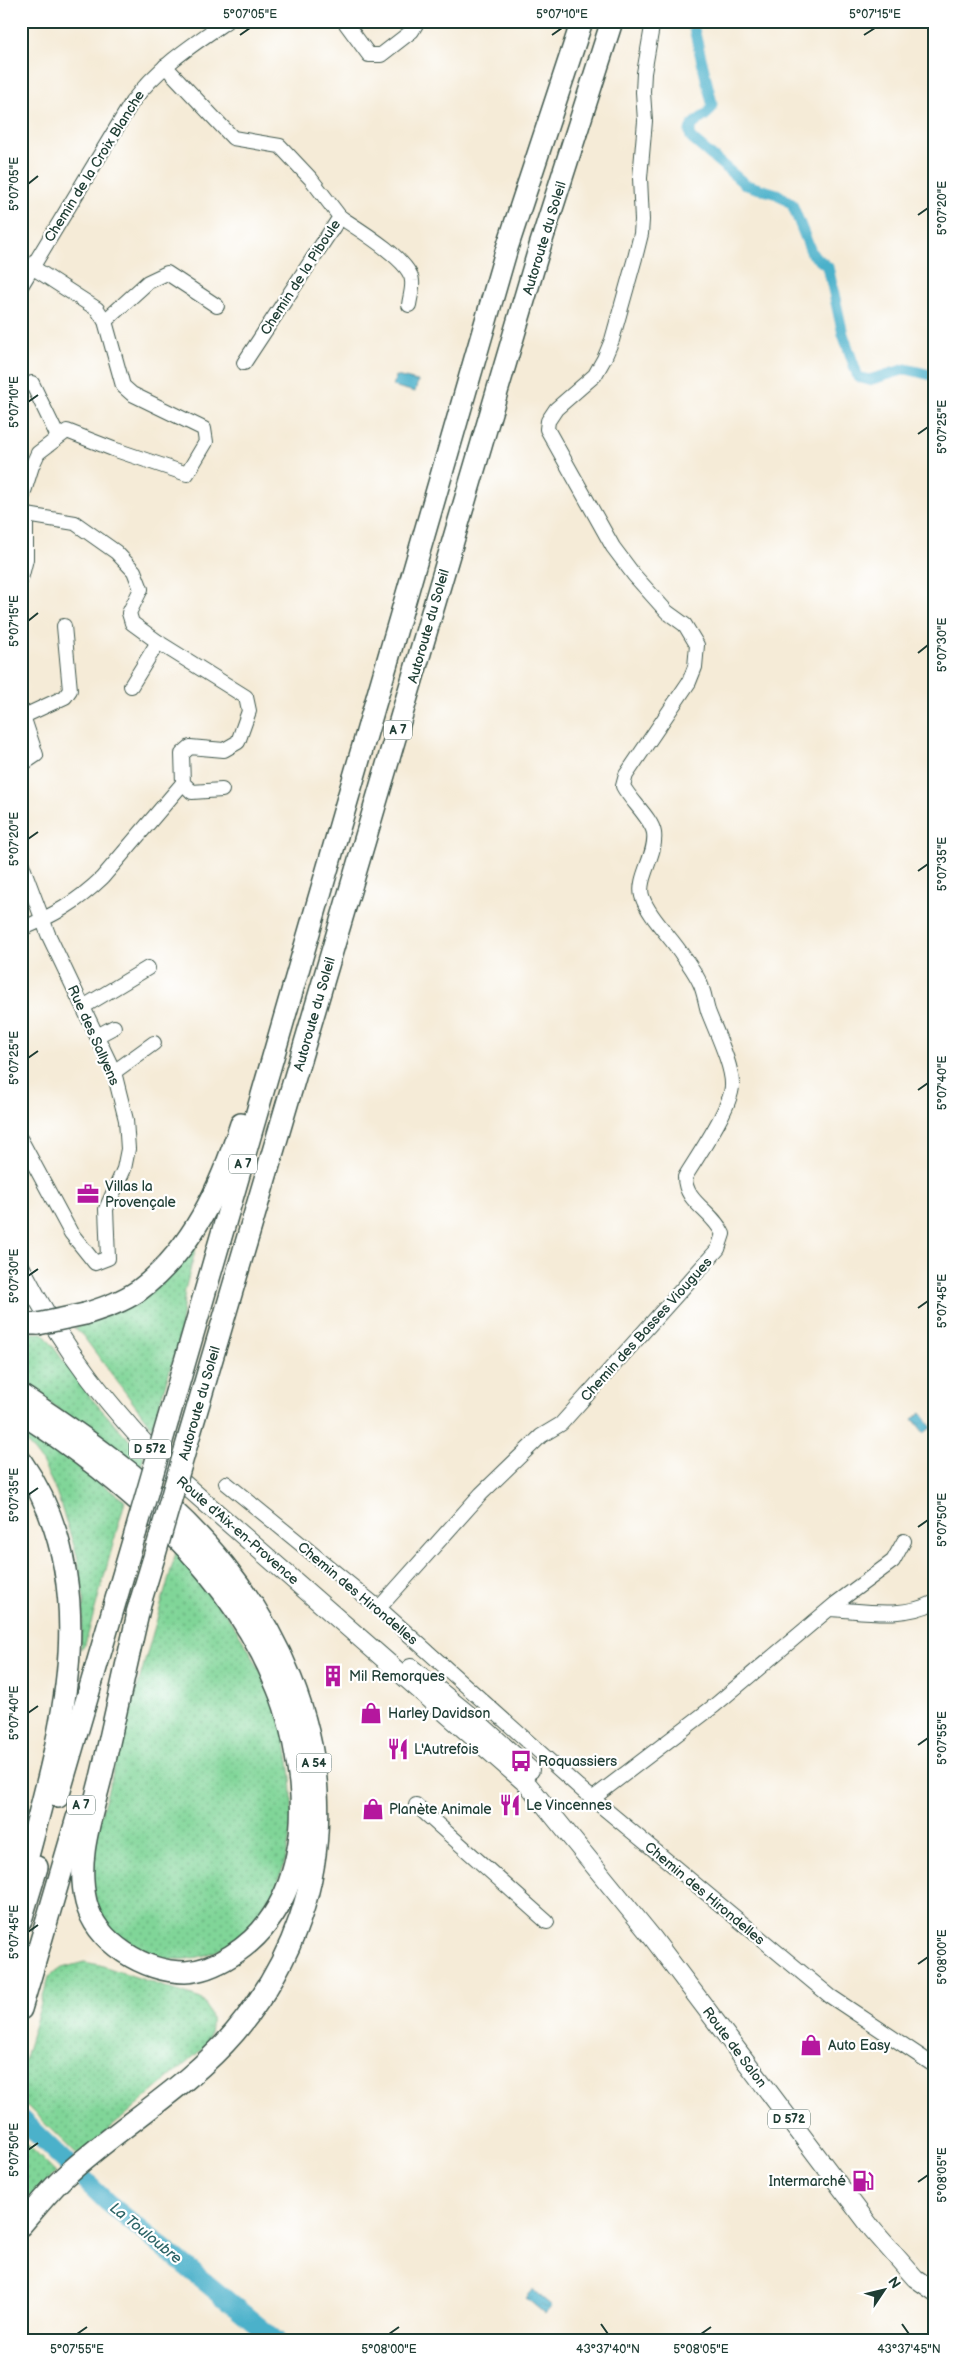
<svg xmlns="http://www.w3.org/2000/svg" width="956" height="2362" font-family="'Balsamiq Sans',sans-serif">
  <defs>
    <pattern id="grass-dots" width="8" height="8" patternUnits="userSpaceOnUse" patternTransform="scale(1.25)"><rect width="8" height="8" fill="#80d598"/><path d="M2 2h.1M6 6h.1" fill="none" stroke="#68ae7d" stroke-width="1.8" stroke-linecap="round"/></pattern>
    <pattern id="water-ripples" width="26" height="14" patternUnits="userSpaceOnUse" patternTransform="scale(1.25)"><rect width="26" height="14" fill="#4bb1ca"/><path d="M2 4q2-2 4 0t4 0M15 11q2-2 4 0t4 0" fill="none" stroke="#3e91a5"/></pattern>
  </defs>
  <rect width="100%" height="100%" fill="#fff"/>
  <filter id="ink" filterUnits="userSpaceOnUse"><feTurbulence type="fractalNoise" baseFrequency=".02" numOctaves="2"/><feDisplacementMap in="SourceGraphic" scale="10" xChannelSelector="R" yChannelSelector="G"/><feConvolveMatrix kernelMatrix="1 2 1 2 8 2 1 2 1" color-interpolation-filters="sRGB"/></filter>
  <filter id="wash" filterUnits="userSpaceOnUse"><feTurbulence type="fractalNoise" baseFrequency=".0096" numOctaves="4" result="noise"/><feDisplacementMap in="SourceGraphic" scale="20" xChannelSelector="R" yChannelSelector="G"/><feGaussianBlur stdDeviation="1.12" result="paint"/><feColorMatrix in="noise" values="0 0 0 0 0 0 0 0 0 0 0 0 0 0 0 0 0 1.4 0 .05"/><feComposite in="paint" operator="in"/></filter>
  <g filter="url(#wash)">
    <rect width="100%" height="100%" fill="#f5ebd7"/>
    <g fill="url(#grass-dots)" stroke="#508966">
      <path d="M211 1221 197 1244 185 1290 179 1341 152 1428 83 1336 74 1328 101 1318Z"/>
      <path d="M21 1333H43L91 1398 144 1456 140 1468 21 1382Z"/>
      <path d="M21 1425 125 1501 85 1645 80 1649 84 1599 77 1555 56 1491 42 1462 21 1435Z"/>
      <path d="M177 1549C212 1595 249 1640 271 1694 301 1769 304 1871 247 1933 242 1938 234 1942 228 1945 184 1972 123 1961 100 1911 90 1891 92 1871 91 1849Z"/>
      <path d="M84 1962 100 1965 201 1999C215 2015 212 2025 207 2045L78 2156 21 2100V2071L49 1977 62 1968Z"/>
      <path d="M21 2138 56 2173 21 2208Z"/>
    </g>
    <g fill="url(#water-ripples)" stroke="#35777f">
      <path d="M396 376 418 381 415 392 393 386Z"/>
      <path d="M921 1413 932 1427 924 1433 913 1419Z"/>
      <path d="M533 2290 552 2306 545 2314 526 2298Z"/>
    </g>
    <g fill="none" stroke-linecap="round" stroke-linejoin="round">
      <path stroke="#4bb1ca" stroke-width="11" d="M692 21 712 103C712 120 682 120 692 139L746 185 777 194 792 204 812 254 828 267 843 334 858 377 869 380 906 369 935 376"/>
      <path stroke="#4bb1ca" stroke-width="19" d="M21 2119 107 2202 277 2341"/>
    </g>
  </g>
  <g filter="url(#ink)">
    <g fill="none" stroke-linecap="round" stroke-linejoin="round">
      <g stroke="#3f574c" stroke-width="16">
        <g id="minor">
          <path d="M344 21 369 55H381L412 31 418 21"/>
          <path d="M165 66 233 138 280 146 311 179 340 217 244 363"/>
          <path d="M340 217C357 228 411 261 412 281 413 289 410 297 409 305"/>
          <path d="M21 286 132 102C158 67 192 45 227 21"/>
          <path d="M105 321 148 282 167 273 217 306"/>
          <path d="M32 383 58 437"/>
          <path d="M21 501 32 466 38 453 67 431 113 449 187 474 206 442 204 429 132 394 123 386 105 321 97 309 32 267"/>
          <path d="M21 514 75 523 116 552 134 571 141 589 129 613 132 623 158 642 246 697 249 711 238 742 224 750 190 747 182 754 183 783 192 792 222 790"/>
          <path d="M21 579 26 559V515"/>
          <path d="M131 686 158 642"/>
          <path d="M21 710 36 755 21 765"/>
          <path d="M24 716 65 697 70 690 64 626"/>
          <path d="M21 862 48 934 114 1072 126 1120 128 1149 124 1169 106 1209 108 1258 95 1263 71 1233 21 1140"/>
          <path d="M21 929C53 916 77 902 102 878L183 783"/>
          <path d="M83 1007 148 968"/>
          <path d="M97 1036 114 1027"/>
          <path d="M114 1072 154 1043"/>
          <path d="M226 1483 379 1608 582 1790 830 1996 935 2066"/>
          <path d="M379 1608 481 1494 541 1436 561 1424 718 1249 723 1234C712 1210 685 1203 685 1177 697 1157 731 1108 732 1086 733 1066 715 1030 708 1011 705 1001 704 990 699 981 695 973 689 964 683 956 672 938 648 916 642 896 637 878 657 854 654 833 652 819 630 800 623 786L626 775 689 682 695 667 697 645 685 625 667 612 634 575 613 547 547 429 548 421 556 409 595 375 604 359 612 340 635 258 641 234 642 220 640 178 645 121 643 92 644 73 653 21"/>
          <path d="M830 1609C865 1611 902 1619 935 1602"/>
          <path d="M592 1799 714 1706 835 1604 893 1561 904 1541"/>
          <path d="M416 1805 547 1922"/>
        </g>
      </g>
      <g stroke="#3f574c" stroke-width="20">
        <g id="major">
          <path d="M21 1268C63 1351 112 1410 176 1477L529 1786 652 1937 873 2230 915 2278 935 2292"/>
          <path d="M411 1668 475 1720 530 1770"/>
        </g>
      </g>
      <g stroke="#3f574c" stroke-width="24">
        <g id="highway">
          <path d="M85 1314C103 1308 122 1302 138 1291 192 1251 221 1186 241 1124"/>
          <path d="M21 1324H38"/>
          <path d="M21 1395C95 1444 170 1497 225 1566 338 1709 355 1888 235 2032 186 2089 119 2126 64 2177 48 2192 35 2209 21 2225"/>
          <path d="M21 1413C125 1480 230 1570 277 1687 290 1717 296 1750 300 1783 305 1829 297 1884 268 1922 251 1946 215 1971 185 1972 145 1972 96 1943 86 1902 75 1855 94 1811 104 1765 116 1710 129 1655 141 1600"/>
          <path d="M168 1420 507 248 582 21"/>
          <path d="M188 1440 540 246 612 21"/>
          <path d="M21 1461C110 1589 57 1745 21 1882"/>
          <path d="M137 1613 155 1554"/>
          <path d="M58 1797 136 1531"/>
          <path d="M21 1920 37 1867"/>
          <path d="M21 2009 77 1818"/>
        </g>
      </g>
      <use href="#minor" stroke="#fff" stroke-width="14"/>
      <use href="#major" stroke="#fff" stroke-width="18"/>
      <use href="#highway" stroke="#fff" stroke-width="21"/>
      <g stroke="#3f574c" stroke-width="24" stroke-linecap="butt">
        <g id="highway-bridge">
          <path d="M38 1324 85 1314"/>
          <path d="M136 1531 168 1420"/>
          <path d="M155 1554 188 1440"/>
        </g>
      </g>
      <use href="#highway-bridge" stroke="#fff" stroke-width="21"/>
    </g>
  </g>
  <path fill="none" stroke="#1f3d34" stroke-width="2" d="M240 35 250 28M552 35 562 28M864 35 875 28M28 184 38 176M918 215 928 208M28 402 38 395M918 434 928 427M28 621 38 613M918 653 928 645M28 839 38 832M918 871 928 864M28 1058 38 1051M918 1090 928 1083M28 1276 38 1269M918 1308 928 1301M28 1495 38 1488M918 1527 928 1520M28 1713 38 1706M918 1745 928 1738M28 1932 38 1925M918 1964 928 1957M28 2150 38 2143M918 2182 928 2175M601 2324 608 2334M902 2324 909 2334M77 2334 87 2327M389 2334 399 2327M701 2334 711 2327"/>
  <defs>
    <g id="office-bare" transform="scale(1.725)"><path d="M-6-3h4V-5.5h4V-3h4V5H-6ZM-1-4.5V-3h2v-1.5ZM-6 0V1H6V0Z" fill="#b5179e" stroke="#fff" stroke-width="2.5" paint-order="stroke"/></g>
    <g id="building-bare" transform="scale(1.725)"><path d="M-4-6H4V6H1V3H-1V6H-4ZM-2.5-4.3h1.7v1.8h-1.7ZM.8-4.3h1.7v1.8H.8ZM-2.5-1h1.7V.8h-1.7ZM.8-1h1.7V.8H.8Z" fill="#b5179e" stroke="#fff" stroke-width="2.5" paint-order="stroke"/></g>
    <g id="shop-bare" transform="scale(1.725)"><path d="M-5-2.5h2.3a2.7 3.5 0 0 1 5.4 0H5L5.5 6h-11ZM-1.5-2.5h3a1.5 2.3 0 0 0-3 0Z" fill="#b5179e" stroke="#fff" stroke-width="2.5" paint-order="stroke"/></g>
    <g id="restaurant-bare" transform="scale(1.725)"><path d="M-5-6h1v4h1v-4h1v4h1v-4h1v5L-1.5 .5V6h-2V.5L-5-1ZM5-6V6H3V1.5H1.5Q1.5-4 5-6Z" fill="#b5179e" stroke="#fff" stroke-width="2.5" paint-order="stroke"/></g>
    <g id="bus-bare" transform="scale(1.725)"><path d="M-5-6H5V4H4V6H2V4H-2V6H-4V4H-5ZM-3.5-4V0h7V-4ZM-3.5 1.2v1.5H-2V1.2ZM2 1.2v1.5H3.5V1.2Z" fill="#b5179e" stroke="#fff" stroke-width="2.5" paint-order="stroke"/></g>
    <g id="fuel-bare" transform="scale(1.725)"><path d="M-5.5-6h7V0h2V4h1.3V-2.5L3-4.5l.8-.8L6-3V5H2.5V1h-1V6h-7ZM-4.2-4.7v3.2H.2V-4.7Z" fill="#b5179e" stroke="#fff" stroke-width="2.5" paint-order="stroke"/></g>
  </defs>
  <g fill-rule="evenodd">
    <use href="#office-bare" x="88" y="1194"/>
    <use href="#building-bare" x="333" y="1676"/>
    <use href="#shop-bare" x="371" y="1713"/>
    <use href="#restaurant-bare" x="398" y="1749"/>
    <use href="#bus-bare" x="521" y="1761"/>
    <use href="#restaurant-bare" x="510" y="1805"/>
    <use href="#shop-bare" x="373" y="1809"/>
    <use href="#shop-bare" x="811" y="2045"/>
    <use href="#fuel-bare" x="863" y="2181"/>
  </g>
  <g text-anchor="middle" stroke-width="4.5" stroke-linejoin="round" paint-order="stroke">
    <g fill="#fff" stroke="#627771" stroke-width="1">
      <rect x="384" y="720.5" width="28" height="19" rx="4"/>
      <rect x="229" y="1154.5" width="28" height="19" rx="4"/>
      <rect x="129" y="1439.5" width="42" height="19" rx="4"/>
      <rect x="296.5" y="1753.5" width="35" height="19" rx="4"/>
      <rect x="67" y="1795.5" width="28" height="19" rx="4"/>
      <rect x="768" y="2109.5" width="42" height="19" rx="4"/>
    </g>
    <g font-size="12" font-weight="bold" fill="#1f3d34">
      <text x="398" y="734">A 7</text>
      <text x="243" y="1168">A 7</text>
      <text x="150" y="1453">D 572</text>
      <text x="314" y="1767">A 54</text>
      <text x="81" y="1809">A 7</text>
      <text x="789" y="2123">D 572</text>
    </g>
    <g font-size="14" fill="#1f3d34" stroke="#fff">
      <text transform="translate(94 166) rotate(-58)" y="5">Chemin de la Croix Blanche</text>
      <text transform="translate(544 238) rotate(-73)" y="5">Autoroute du Soleil</text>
      <text transform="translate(300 277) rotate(-57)" y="5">Chemin de la Piboule</text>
      <text transform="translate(428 626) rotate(-74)" y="5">Autoroute du Soleil</text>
      <text transform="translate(314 1014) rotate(-74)" y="5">Autoroute du Soleil</text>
      <text transform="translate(94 1035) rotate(66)" y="5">Rue des Sallyens</text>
      <text transform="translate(646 1329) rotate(-48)" y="5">Chemin des Basses Viougues</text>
      <text transform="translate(199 1403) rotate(-74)" y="5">Autoroute du Soleil</text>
      <text transform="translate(238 1530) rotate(41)" y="5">Route d'Aix-en-Provence</text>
      <text transform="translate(358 1593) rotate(40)" y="5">Chemin des Hirondelles</text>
      <text transform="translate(705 1893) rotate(40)" y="5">Chemin des Hirondelles</text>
      <text transform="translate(735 2047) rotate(53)" y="5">Route de Salon</text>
    </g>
    <g font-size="14" fill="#1f3d34" stroke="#fff" text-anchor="start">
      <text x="105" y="1191">Villas la<tspan x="105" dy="16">Provençale</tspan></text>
      <text x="349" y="1681">Mil Remorques</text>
      <text x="388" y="1718">Harley Davidson</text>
      <text x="414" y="1754">L'Autrefois</text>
      <text x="538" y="1766">Roquassiers</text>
      <text x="526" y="1810">Le Vincennes</text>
      <text x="389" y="1814">Planète Animale</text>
      <text x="828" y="2050">Auto Easy</text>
      <text x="846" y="2186" text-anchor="end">Intermarché</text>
    </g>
    <g font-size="15" font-style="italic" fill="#2e6668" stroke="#fff">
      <text transform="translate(146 2233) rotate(39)" y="5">La Touloubre</text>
    </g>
  </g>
  <rect width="956" height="2362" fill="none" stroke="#fff" stroke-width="55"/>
  <g transform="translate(884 2290) rotate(55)" stroke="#ffffff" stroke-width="4" paint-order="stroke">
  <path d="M0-4L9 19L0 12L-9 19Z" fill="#1f3d34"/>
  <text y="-8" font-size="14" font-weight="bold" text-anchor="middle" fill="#1f3d34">N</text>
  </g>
  <rect x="28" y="28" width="900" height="2306" fill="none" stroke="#1f3d34" stroke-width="2"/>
  <g font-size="12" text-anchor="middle" fill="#1f3d34">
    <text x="250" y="18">5°07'05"E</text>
    <text x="562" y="18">5°07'10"E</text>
    <text x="875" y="18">5°07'15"E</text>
    <text transform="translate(14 184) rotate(-90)" y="4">5°07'05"E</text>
    <text transform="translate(942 208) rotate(-90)" y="4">5°07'20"E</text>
    <text transform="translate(14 402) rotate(-90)" y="4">5°07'10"E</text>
    <text transform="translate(942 427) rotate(-90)" y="4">5°07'25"E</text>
    <text transform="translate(14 621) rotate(-90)" y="4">5°07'15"E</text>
    <text transform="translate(942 645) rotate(-90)" y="4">5°07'30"E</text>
    <text transform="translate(14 839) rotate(-90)" y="4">5°07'20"E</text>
    <text transform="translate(942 864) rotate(-90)" y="4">5°07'35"E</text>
    <text transform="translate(14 1058) rotate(-90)" y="4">5°07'25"E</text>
    <text transform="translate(942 1083) rotate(-90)" y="4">5°07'40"E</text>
    <text transform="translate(14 1276) rotate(-90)" y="4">5°07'30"E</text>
    <text transform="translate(942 1301) rotate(-90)" y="4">5°07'45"E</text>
    <text transform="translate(14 1495) rotate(-90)" y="4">5°07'35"E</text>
    <text transform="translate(942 1520) rotate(-90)" y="4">5°07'50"E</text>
    <text transform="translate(14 1713) rotate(-90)" y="4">5°07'40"E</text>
    <text transform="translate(942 1738) rotate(-90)" y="4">5°07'55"E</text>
    <text transform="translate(14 1932) rotate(-90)" y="4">5°07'45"E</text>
    <text transform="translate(942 1957) rotate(-90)" y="4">5°08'00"E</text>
    <text transform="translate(14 2150) rotate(-90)" y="4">5°07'50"E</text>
    <text transform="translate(942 2175) rotate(-90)" y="4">5°08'05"E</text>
    <text x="77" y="2353">5°07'55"E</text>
    <text x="389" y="2353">5°08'00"E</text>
    <text x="608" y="2353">43°37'40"N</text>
    <text x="701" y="2353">5°08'05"E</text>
    <text x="909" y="2353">43°37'45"N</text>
  </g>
</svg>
